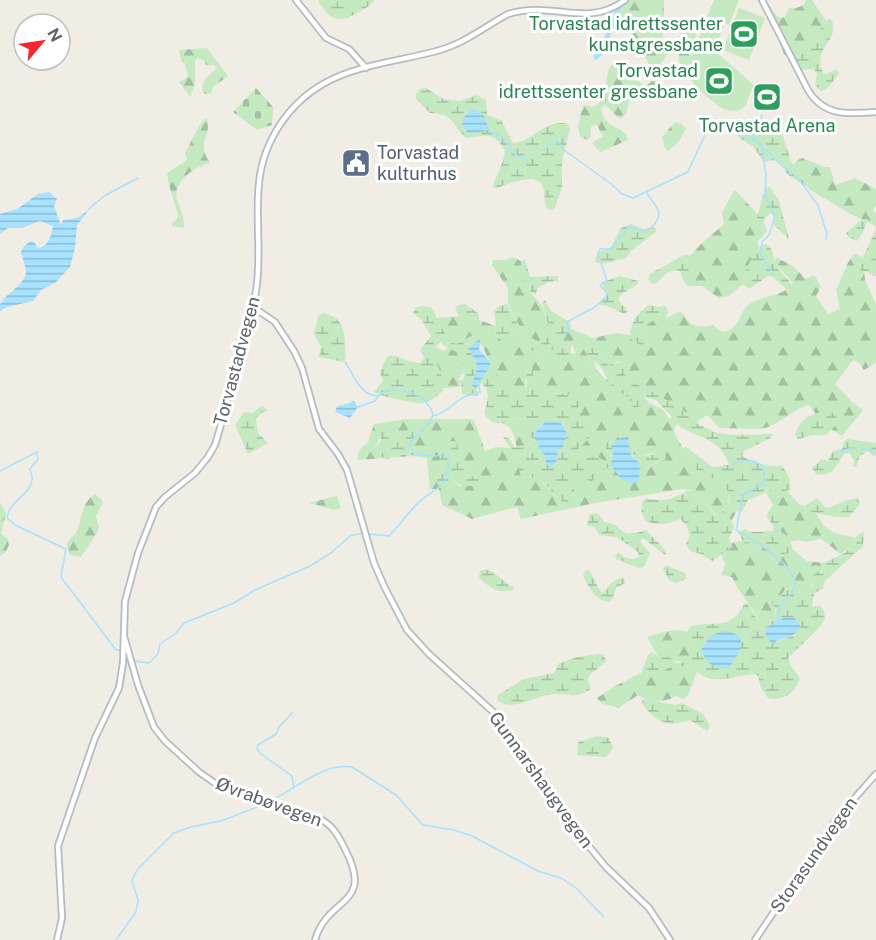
<svg xmlns="http://www.w3.org/2000/svg" width="876" height="940" font-family="'Public Sans',sans-serif">
  <defs>
    <pattern id="forest-firs" width="22" height="20" patternUnits="userSpaceOnUse" patternTransform="scale(1.5)"><rect width="22" height="20" fill="#c5e9c0"/><path d="M5 1l3.5 6h-7zM16 11l3.5 6h-7z" fill="#a3c0a0"/></pattern>
    <pattern id="wetland-marsh" width="20" height="14" patternUnits="userSpaceOnUse" patternTransform="scale(1.5)"><rect width="20" height="14" fill="#c5e9c0"/><path d="M1 5h8M5 5V1M11 12h8M15 12V8" fill="none" stroke="#a3c0a0"/></pattern>
    <pattern id="cemetery-stones" width="16" height="16" patternUnits="userSpaceOnUse" patternTransform="scale(1.5)"><rect width="16" height="16" fill="#c5e9c0"/><path d="M2 7V4a2 2 0 0 1 4 0v3zM10 15v-3a2 2 0 0 1 4 0v3z" fill="#a3c0a0"/></pattern>
    <pattern id="water-rules" width="6" height="5" patternUnits="userSpaceOnUse" patternTransform="scale(1.5)"><rect width="6" height="5" fill="#a7e2ff"/><path d="M0 2.5h6" fill="none" stroke="#8bbbd2"/></pattern>
  </defs>
  <rect width="100%" height="100%" fill="#f0ede5"/>
  <g fill="url(#forest-firs)" fill-rule="evenodd">
    <path d="M627 0H664V31L662 38C670 50 668 61 654 67L649 64 628 25 618 30 611 27Z"/>
    <path d="M806 0H812L826 21 796 59 790 60 784 54 766 12 771 8C774 13 777 19 785 17L789 8C797 8 803 8 806 0Z"/>
    <path d="M688 23 695 25C698 48 693 47 687 65L681 64 679 61C679 48 677 32 688 23Z"/>
    <path d="M207 48 228 76 213 87 211 93 204 94C199 81 208 76 217 69L214 65H206L204 60 197 58 195 61V84L190 97 179 82 188 77 185 63H182L179 50Z"/>
    <path d="M621 60 624 63 623 75 626 80 638 81 645 87 652 81 659 82 661 84 659 95 652 98C616 86 638 108 620 119L605 105 601 108C604 131 626 125 628 140L600 152 592 143 603 136 596 124 591 127 590 138 587 140 580 137 578 126 583 105 593 107C617 96 596 66 621 60Z"/>
    <path d="M206 118C212 130 203 137 204 149 204 154 208 159 210 163 195 167 172 181 177 200 180 210 185 217 184 228L172 226V222L177 220 178 215 169 185 167 173 187 160 185 153 199 126Z"/>
    <path d="M675 122 682 124 686 129 678 143 668 151 665 148 662 137Z"/>
    <path d="M802 158 825 167H830L835 185 855 178 876 189V205L873 209 876 214V227L868 222 867 219H862L856 217 810 190 805 185 806 183 794 166 796 161Z"/>
    <path d="M734 191H736L763 220 767 231 757 242 759 247 744 275 743 284 729 296 719 298 702 286H689L685 284 680 271 690 273 694 268 689 257 700 245 724 224 722 212Z"/>
    <path d="M854 254 863 257 859 266 861 271H864L865 280 876 305V363L864 370 859 363 853 360 835 384 852 402 863 410 842 436 831 429 826 410 816 414 809 405C793 409 781 423 765 428 759 430 729 428 721 428 714 425 713 418 706 415L696 423 689 414 646 388 633 383 626 376 620 361 608 365 595 350 583 348C597 372 608 386 633 400L635 408 650 403 664 410 668 418 677 423 674 429 675 435 701 477 721 479 728 494 729 504 737 511 731 521 728 514 723 511 716 515 695 491 682 489 595 503 521 519 517 507 472 519 442 505 439 489H430L427 458 412 456 358 460C357 450 362 448 368 442L374 424 407 419H469L474 420 485 451 496 447 510 448 516 456 521 476 539 478 557 498 573 490V486L597 471 613 467 621 479 639 480V470L660 462 653 453 640 456 633 454 631 446 640 435 605 448 612 459 606 462 596 456 584 458 577 456V450L591 436 589 418 574 420 571 419 565 393H541L535 390 532 366 525 382 526 395 524 399 518 401C511 392 504 386 498 378 490 367 483 342 475 335L456 344 450 342 437 318 459 316 461 318 479 320 496 326 495 336 519 332 528 349 543 354H576L572 344 571 347 553 350 548 345 558 335 571 332V329L594 338 616 333 630 335V338L646 350 648 348 645 332 646 325 652 321 664 322 666 318 680 311C693 327 692 328 713 325L722 332C743 329 736 313 751 303 762 296 776 297 787 289L788 292 793 283 776 264 775 257 793 266 806 279 812 276H815L821 287 816 296 828 314 840 309 836 290C842 279 846 262 854 254ZM384 429 391 435 403 434 406 443 419 450 416 455H395L375 448ZM451 441 456 442 467 476 480 477 460 486 450 479 437 483V478Z"/>
    <path d="M513 257 521 261 529 291 542 306 549 327V334L538 343 522 331 508 304V288L492 265 493 260H505Z"/>
    <path d="M448 347 459 353 464 358 462 373 458 380 461 381 460 387 444 388 434 357 438 349 445 351Z"/>
    <path d="M524 418 530 420 535 439 523 448 516 447C516 435 511 426 500 422L501 419Z"/>
    <path d="M771 489 784 492 787 491 800 505 806 506 804 509 806 512H815L824 526 834 533 856 538 852 547 841 554 821 539 806 542 798 540 790 542 780 530 781 524 775 513 769 511 773 505 766 493Z"/>
    <path d="M95 494 103 502 96 516 99 528 97 533 81 557 69 555 67 544C69 539 73 537 76 533 83 519 79 505 95 494Z"/>
    <path d="M337 496 341 508 334 510 309 503Z"/>
    <path d="M0 502 6 513 1 534 8 539 9 545 5 553 0 556Z"/>
    <path d="M742 541 748 544 763 547 780 555 789 553 792 549 807 561 824 563C821 576 819 571 814 580 809 587 810 593 801 595L796 585 785 590 774 605 776 616 770 623 763 624C756 619 756 613 751 607 744 597 737 589 732 577L721 575 725 564 721 554 732 547 731 543Z"/>
    <path d="M680 630 688 632 694 641 691 661C678 665 672 657 658 657L647 637 667 631Z"/>
    <path d="M674 666 693 667 697 672 688 696 683 699 676 696C665 703 650 703 638 695L618 708 601 703 597 698 615 686 641 673 643 675 658 672Z"/>
  </g>
  <g fill="url(#wetland-marsh)" fill-rule="evenodd">
    <path d="M319 0H375C370 6 366 8 359 12 340 23 332 22 319 3Z"/>
    <path d="M828 19 832 20C839 44 812 46 823 73L827 74 836 69 839 73 829 87 821 91 815 85 817 74 814 69 793 70 790 60 796 59Z"/>
    <path d="M426 88 443 99 460 101 477 95 486 100 487 115 501 120 513 143C534 142 545 118 568 124L570 130 562 161V187L555 208 550 210 546 207C544 201 545 194 543 187 538 171 508 184 497 188L492 187 503 161 505 151C495 132 485 135 466 138 451 124 455 114 430 113L416 99V94L420 89Z"/>
    <path d="M763 122 769 131 782 134 791 161 806 184 805 186 786 173 784 166 774 160 764 162 753 146 739 138 736 134 740 131 757 133 759 123Z"/>
    <path d="M770 187 779 201 789 239 774 225 773 215 770 213 763 221 757 218 765 188Z"/>
    <path d="M862 219H868L863 232 857 241 849 237 846 233Z"/>
    <path d="M631 224 643 229 655 228 656 232 631 251 626 258 607 263H597L595 259 599 252 611 247 621 228Z"/>
    <path d="M876 229V276H873L868 272 861 271 859 266Z"/>
    <path d="M765 243C774 249 772 254 776 263 779 273 792 280 797 295L794 296 773 277 768 276 749 289 743 284C744 269 754 252 765 243Z"/>
    <path d="M684 255H689L694 268 690 273C670 268 670 270 655 284L651 283 648 279 650 274Z"/>
    <path d="M525 259 530 277 558 276V281L548 282 538 288 535 295C523 287 519 275 521 262Z"/>
    <path d="M620 276 638 281V284L620 295 619 301 627 310 626 314C616 312 611 305 600 305L601 300 607 295 602 282Z"/>
    <path d="M545 300 551 311 570 322 572 332 558 335 548 345 553 350 571 347 570 353 576 354 561 359H549L543 354 528 349 519 332 514 333 512 338 505 342 495 336 496 326 494 311 499 306 507 304 522 331 538 342 549 334V327L542 303Z"/>
    <path d="M465 304 479 314V321L473 322 460 318 455 309 458 305Z"/>
    <path d="M649 305 658 307 666 306 668 312 664 322 652 321 646 325 645 332 648 348 646 350 630 338C630 323 637 313 649 305Z"/>
    <path d="M423 306 431 307 450 342 456 344 475 334 480 339 474 358 478 369 474 376 490 366V364C498 378 508 387 518 400L524 399C529 389 524 374 529 362L532 365 535 390 542 393 576 394 579 405 571 419 574 420 590 418 593 421 591 436 577 450 578 456 584 458 596 456 606 462 612 459 613 467 597 471 593 482 585 479 574 486 575 494 569 503C555 502 551 487 541 480 536 477 528 477 521 476L516 456 503 437 509 438 514 447C523 448 529 446 534 439L527 433 532 428 530 420 523 418 502 419 499 424 491 421 484 414C487 403 492 390 481 383L477 388 478 396 462 394 461 381 465 376 462 373 464 358C457 350 447 349 440 342L435 347 440 349H438L435 357C437 366 446 381 443 389 441 396 427 403 420 403 413 403 379 396 374 392L383 381 380 373 386 358 390 355C401 357 410 363 420 363L424 358 420 350 431 336 421 319 413 313 415 308ZM562 423 567 434 562 449H557L546 463 545 455 541 452 540 446Z"/>
    <path d="M322 313C348 318 344 336 346 358L343 362 319 357 321 347 314 334 318 316Z"/>
    <path d="M587 345 595 350 608 365 622 362 626 376 633 383 646 388 689 414 696 423 717 433 734 435 773 434 769 439 744 451 742 456C753 463 770 468 782 465L789 478 791 489 784 492 771 489 763 494 748 500 742 512C728 508 731 505 728 494 727 489 723 484 721 479L701 477 683 448 686 447 713 467 733 464H729C719 439 704 440 685 429 679 427 674 421 669 418L672 417 656 400 643 397 650 403 635 408 631 406 633 400 616 390 603 377 608 380 602 369 594 360 596 368 583 348Z"/>
    <path d="M262 406 269 411 263 412 256 418 258 433 268 443 248 454 235 425 244 412 252 413Z"/>
    <path d="M826 410 831 411 837 418 838 423 826 435H813L798 439 795 435C802 416 808 417 826 410Z"/>
    <path d="M410 428 414 430 416 435 407 443 419 450 416 455H395L388 459 381 457 375 448 381 440 380 433 384 429 391 435 402 434Z"/>
    <path d="M638 430 640 435 631 446 633 454C643 457 654 453 665 455L666 459 639 470 640 465 628 450 629 442 613 453 612 459 603 444 607 441 613 442Z"/>
    <path d="M847 439 876 443V453L873 456 868 451 860 456 856 467H853L854 461 850 453 844 454C835 467 834 477 816 474L812 468 822 459 828 461 833 451 842 449 844 442Z"/>
    <path d="M451 441 456 442 467 476 480 477 482 482C470 489 461 486 450 479L443 486 437 484C438 465 437 455 451 441Z"/>
    <path d="M687 491H695L715 515 723 511 728 514 734 527 729 538 732 547 712 561 701 554 690 551 686 544 690 535 686 525 680 519C666 524 658 527 645 520L641 510 643 501 646 498C662 503 673 499 687 491Z"/>
    <path d="M817 498 826 508C837 505 847 499 858 498L860 504 849 517C835 519 820 512 806 512L804 509 807 504Z"/>
    <path d="M775 510 781 524 780 530 788 537 793 548 789 553 780 555 763 547 744 543 738 533 745 529 751 532 772 531 774 527 767 517 768 511Z"/>
    <path d="M592 513 598 514 604 522C625 523 615 541 646 530 653 539 661 542 666 553L665 555 643 538 640 542 650 553 644 567 639 568 616 559 615 556 618 552C624 558 631 561 639 557L638 552 617 537 599 535 595 527 587 526 589 516Z"/>
    <path d="M864 532 863 546 825 581 823 588 814 594 812 606H820L824 610 825 618 820 627 788 658 791 666 800 678C796 692 783 702 768 698L761 688 758 676 755 674C734 675 710 689 693 667L674 666 658 672 643 675 641 673 648 655 652 652 658 657H669L677 663 691 661 694 641 688 632 689 627C711 619 731 633 744 604L748 603 757 619 765 624 770 623 776 616V610L772 603 774 598 796 585 801 595 804 594 813 584 812 576 818 572 822 573 824 563C837 556 855 552 856 536ZM783 618 800 627 795 635 775 642 765 635 767 627ZM706 641 734 660 728 668 704 657 701 650Z"/>
    <path d="M666 565 685 573 687 578 677 583 669 580 663 569Z"/>
    <path d="M485 569 493 572 510 586H513L514 590C498 594 491 588 479 578L480 571Z"/>
    <path d="M587 569C595 575 595 587 603 593 609 584 613 580 624 577L625 583 616 588 613 598 609 602C594 600 590 588 583 576Z"/>
    <path d="M598 654 604 655 606 661 590 675 588 679 591 689C576 699 570 693 553 694 537 695 512 713 497 700L498 695 524 679 554 673 559 663 578 657Z"/>
    <path d="M644 699 675 705 682 703 703 714 710 726 708 730H705L690 720C666 728 655 722 641 702Z"/>
    <path d="M597 736 609 738 613 748 606 757 577 755 578 742Z"/>
  </g>
  <path fill="url(#cemetery-stones)" d="M256 88 273 107 272 125 257 130 233 112Z"/>
  <g fill="#c5e9c0">
    <path d="M714 0H739L729 25 707 16Z"/>
    <path d="M739 8 765 18 749 60 723 50Z"/>
    <path d="M707 19 724 26 714 50 697 43Z"/>
    <path d="M701 50 716 52 754 85C746 97 750 117 724 109 707 98 664 66 701 50Z"/>
  </g>
  <g fill="url(#water-rules)">
    <path d="M471 110H476L485 117 489 131 468 133 462 124 465 116Z"/>
    <path d="M49 192 57 199 54 206 61 225 63 220 77 218 89 210 77 225 75 248 70 267 55 283 41 290 33 301 7 307 0 311V304L7 298 0 302C7 295 27 282 26 271 26 267 22 258 21 252L24 246 31 241 34 242 38 248C49 246 51 236 53 226L40 221 22 228H8L0 234V214L17 209 38 194Z"/>
    <path d="M479 339 481 343 479 349 490 362V366L476 388 472 386C476 366 482 369 468 349Z"/>
    <path d="M354 401 358 407 350 418 335 412 337 406 347 404Z"/>
    <path d="M546 421C561 421 561 421 567 434L562 449H557L558 459 550 468 546 463 545 455 541 452 534 434Z"/>
    <path d="M623 437 628 438C631 451 627 454 640 463L639 480 636 484 621 479 611 465 613 453 611 444Z"/>
    <path d="M783 618H794L800 624C799 637 786 637 776 641L775 645 771 643 765 635 767 627Z"/>
    <path d="M725 631 736 634 741 639C742 650 735 659 729 668 715 670 706 663 701 650 707 639 712 633 725 631Z"/>
  </g>
  <g fill="none" stroke-linecap="round" stroke-linejoin="round">
    <g stroke="#a7e2ff" stroke-width="1.5">
      <path d="M489 131 502 137 516 155 528 161"/>
      <path d="M753 139 762 115"/>
      <path d="M762 149 766 175 765 196 775 216 769 235 762 242 760 253 773 274"/>
      <path d="M541 151 557 140 564 150 610 183 622 194 633 198 688 172 707 130 714 126 728 125 745 138 757 141 782 166 797 177 818 205 827 234 826 239"/>
      <path d="M89 209 104 196 138 178"/>
      <path d="M570 334 567 322 593 308 606 298 607 293 600 285 607 281 598 253 600 249H611L629 226C634 228 637 231 642 231 651 231 661 220 658 210 656 205 650 198 647 193"/>
      <path d="M345 362C353 374 360 395 377 396"/>
      <path d="M358 407 375 401C386 379 430 392 433 416"/>
      <path d="M836 453C850 448 864 442 876 455"/>
      <path d="M733 464C749 457 770 460 763 483L743 495 736 530C750 538 802 567 794 588 789 601 777 599 778 620"/>
      <path d="M0 471 37 452 38 459 30 469C31 472 32 475 32 478 33 493 8 502 7 518L15 525 66 549 61 577 116 650H121"/>
      <path d="M368 534 389 536C399 526 408 513 418 503 436 486 450 489 448 458L443 454 436 456 415 454 409 444 427 425 433 416C453 411 457 394 480 393L479 385"/>
      <path d="M134 661 149 663 158 654 160 644 175 634 184 623 234 603 255 590 310 566 331 553 350 536 364 533"/>
      <path d="M293 712 279 727 276 734 258 745 257 749 261 754 292 776 294 788"/>
      <path d="M272 800C296 789 324 762 352 767L396 795 423 825 454 830 472 836 538 871 561 878 576 888 604 917"/>
      <path d="M116 940 136 912 138 900 132 881 137 870 174 833 191 827 221 821 265 804"/>
    </g>
    <path stroke="#a7e2ff" stroke-width="5" d="M596 57 601 52 622 0"/>
    <g stroke="#b7bbc0" stroke-width="8">
      <g id="secondary">
        <path d="M296 0 326 38 349 49 366 68"/>
        <path d="M762 0 808 90C824 117 849 114 876 112"/>
        <path d="M253 307 275 322 294 351 302 368 319 429 338 454 347 470 374 563 385 588 407 630 429 654 500 718 536 778 562 814 606 867 649 908 670 940"/>
        <path d="M124 636 138 685 154 727 165 741 199 772 219 786 318 818C332 824 338 835 345 849 375 907 328 895 315 940"/>
        <path d="M57 940 62 918 58 846 95 738 119 688 123 663 125 601 138 553 156 507 165 497 195 473 208 457 215 445C223 420 228 395 235 370 243 344 252 318 256 291 262 256 255 219 259 183 263 142 288 104 323 84 358 64 402 61 440 50 465 43 486 26 508 14 553 0 587 29 625 0"/>
        <path d="M755 940 837 818 876 774"/>
      </g>
    </g>
    <use href="#secondary" stroke="#fff" stroke-width="4.5"/>
  </g>
  <defs>
    <g id="stadium-square" transform="scale(1.5)"><rect x="-9" y="-9" width="18" height="18" rx="4" fill="#2e9e5b" stroke="#fff"/><path d="M0-5a6.5 5 0 1 0 0 10a6.5 5 0 1 0 0-10ZM-3.5-1.8h7v3.6h-7Z" fill="#fff"/></g>
    <g id="civic-square" transform="scale(1.5)"><rect x="-9" y="-9" width="18" height="18" rx="4" fill="#5c6f8a" stroke="#fff"/><path d="M-.6-6.5H3V-4.5H.6V-3L4-1V1h2V6H-6V1h2V-1L-.6-3ZM-1.2 2.5V6h2.4V2.5Z" fill="#fff"/></g>
  </defs>
  <g fill-rule="evenodd">
    <use href="#stadium-square" x="744" y="34"/>
    <use href="#stadium-square" x="719" y="81"/>
    <use href="#stadium-square" x="767" y="97"/>
    <use href="#civic-square" x="356" y="163"/>
  </g>
  <g text-anchor="middle" stroke-width="6" stroke-linejoin="round" paint-order="stroke">
    <g font-size="18" fill="#27864d" stroke="#fff" text-anchor="end">
      <text x="723" y="30">Torvastad idrettssenter<tspan x="723" dy="21">kunstgressbane</tspan></text>
      <text x="698" y="77">Torvastad<tspan x="698" dy="21">idrettssenter gressbane</tspan></text>
      <text x="767" y="132" text-anchor="middle">Torvastad Arena</text>
    </g>
    <g font-size="18" fill="#4e5e75" stroke="#fff" text-anchor="start">
      <text x="377" y="159">Torvastad<tspan x="377" dy="21">kulturhus</tspan></text>
    </g>
    <g font-size="18" fill="#5d6267" stroke="#fff">
      <text transform="translate(237 361) rotate(-75)" y="6">Torvastadvegen</text>
      <text transform="translate(541 780) rotate(54)" y="6">Gunnarshaugvegen</text>
      <text transform="translate(269 802) rotate(20)" y="6">Øvrabøvegen</text>
      <text transform="translate(814 855) rotate(-55)" y="6">Storasundvegen</text>
    </g>
  </g>
  <g transform="translate(42 42) rotate(61)"><circle r="28" fill="#ffffff" stroke="#bec0c2" stroke-width="1.5"/>
  <path d="M0-4.5L10 22L0 15L-10 22Z" fill="#f5272d"/>
  <text y="-9" font-size="16" font-weight="bold" text-anchor="middle" fill="#5d6267">N</text>
  </g>
</svg>
